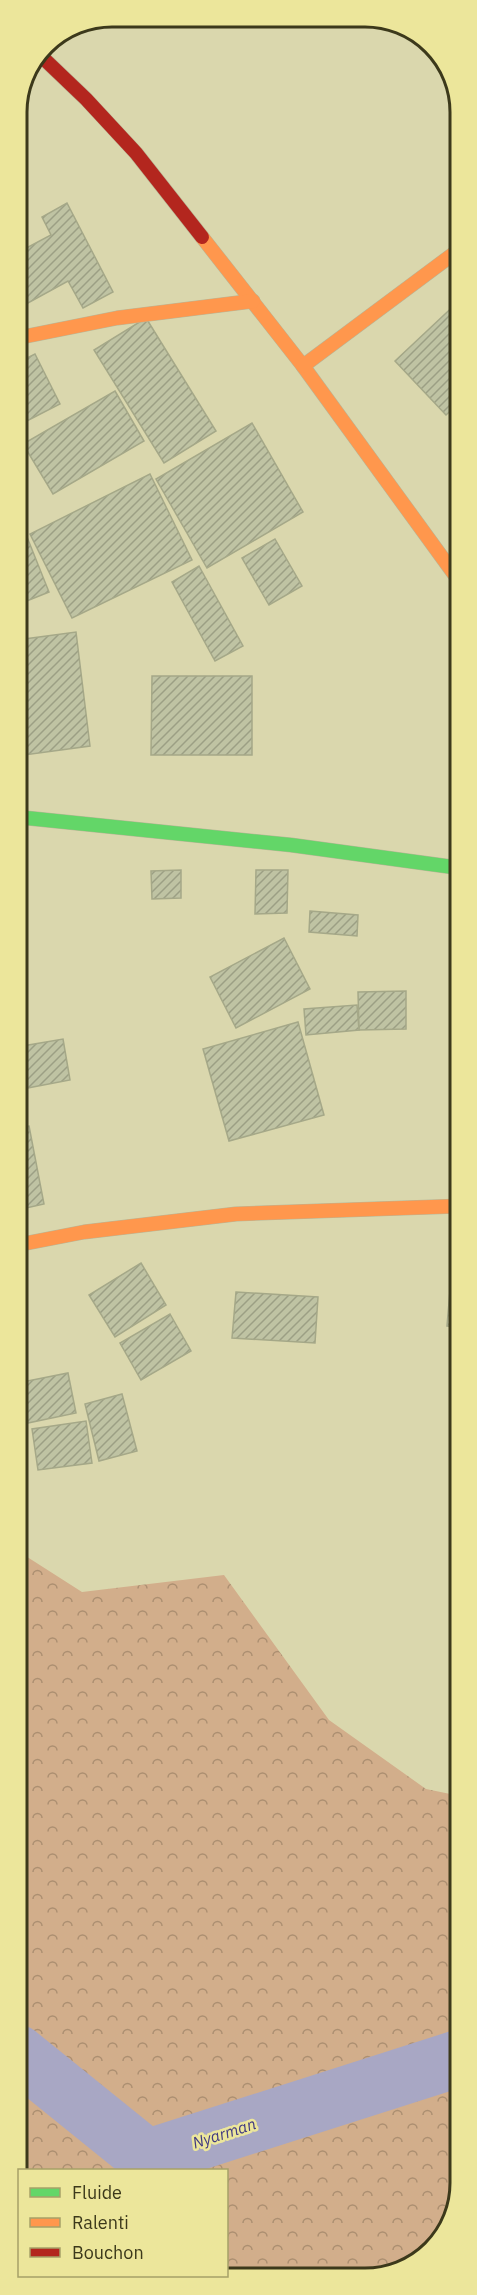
<svg xmlns="http://www.w3.org/2000/svg" width="477" height="2295" font-family="'IBM Plex Sans',sans-serif">
  <defs>
    <pattern id="forest-crowns" width="20" height="18" patternUnits="userSpaceOnUse" patternTransform="scale(1.5)"><rect width="20" height="18" fill="#d2ae8b"/><path d="M2 6a3 3 0 1 1 6 0M12 15a3 3 0 1 1 6 0" fill="none" stroke="#ac8f71"/></pattern>
    <pattern id="building-hatch" width="6" height="6" patternUnits="userSpaceOnUse" patternTransform="scale(1.5)"><rect width="6" height="6" fill="#bfc3a3"/><path d="M-1 1l2-2M0 6l6-6M5 7l2-2" fill="none" stroke="#9c9f84"/></pattern>
  </defs>
  <rect width="100%" height="100%" fill="#dad7ad"/>
  <path fill="url(#forest-crowns)" d="M17 1553H21L82 1592 224 1575 329 1720 426 1789 460 1796V2189L433 2250 377 2278 93 2277 91 2276H226V2170H20L19 2200 17 2195Z"/>
  <g fill="none" stroke-linecap="round" stroke-linejoin="round">
    <path stroke="#a8a7c4" stroke-width="57" d="M17 2053 147 2158 460 2058"/>
  </g>
  <g fill="url(#building-hatch)" stroke="#a5a888" stroke-width="1.5">
    <path d="M67 203 113 292 83 308 68 281 17 309V253L51 235 42 217Z"/>
    <path d="M460 300V402L446 415 395 361Z"/>
    <path d="M146 318 216 431 164 463 94 350Z"/>
    <path d="M35 354 60 404 17 426V363Z"/>
    <path d="M115 391 144 441 53 494 23 444Z"/>
    <path d="M252 423 303 512 207 568 156 479Z"/>
    <path d="M150 474 192 560 72 618 30 534Z"/>
    <path d="M27 537 49 592 17 605V541Z"/>
    <path d="M275 539 302 586 269 605 242 558Z"/>
    <path d="M199 566 243 646 215 661 172 582Z"/>
    <path d="M76 632 90 746 17 756V702L20 701 17 673V640Z"/>
    <path d="M152 676H252V755H151Z"/>
    <path d="M181 870V898L152 899 151 871Z"/>
    <path d="M256 870H288L287 913 255 914Z"/>
    <path d="M310 911 358 915 357 936 309 932Z"/>
    <path d="M284 938 310 989 236 1028 210 977Z"/>
    <path d="M406 991V1029L359 1030 358 992Z"/>
    <path d="M357 1005 359 1030 306 1035 304 1009Z"/>
    <path d="M298 1022 324 1115 229 1141 203 1049Z"/>
    <path d="M63 1039 70 1080 17 1090V1047Z"/>
    <path d="M29 1126 44 1204 17 1210V1128Z"/>
    <path d="M141 1263 166 1305 115 1337 89 1295Z"/>
    <path d="M452 1267 460 1268V1327L447 1326Z"/>
    <path d="M236 1292 318 1297 315 1343 232 1338Z"/>
    <path d="M170 1314 191 1351 141 1380 120 1343Z"/>
    <path d="M68 1373 76 1413 23 1424 17 1383Z"/>
    <path d="M122 1394 137 1451 99 1461 85 1404Z"/>
    <path d="M17 1415 27 1457 17 1460Z"/>
    <path d="M86 1421 92 1463 38 1470 32 1429Z"/>
    <rect x="453" y="1475" width="7" height="76"/>
  </g>
  <g fill="none" stroke-linecap="round" stroke-linejoin="round">
    <g stroke="#b8b596" stroke-width="15">
      <path id="fast" d="M17 817 291 845 460 868"/>
    </g>
    <g stroke="#b8b596" stroke-width="15">
      <g id="slow">
        <path d="M202 237 303 366 460 582"/>
        <path d="M17 338 117 318 253 301"/>
        <path d="M303 366 460 249"/>
        <path d="M17 1245 84 1232 236 1214 460 1206"/>
      </g>
    </g>
    <g stroke="#b8b596" stroke-width="15">
      <path id="jam" d="M40 55 86 99 136 153 202 237"/>
    </g>
    <use href="#fast" stroke="#63d668" stroke-width="14"/>
    <use href="#slow" stroke="#ff974d" stroke-width="14"/>
    <use href="#jam" stroke="#b3261e" stroke-width="14"/>
  </g>
  <g text-anchor="middle" stroke-width="5" stroke-linejoin="round" paint-order="stroke">
    <g font-size="16" font-style="italic" fill="#413a82" stroke="#ece69b">
      <text transform="translate(224 2133) rotate(-18)" y="6">Nyarman</text>
    </g>
  </g>
  <path d="M0 0H477V2295H0ZM112 27H365A85 85 0 0 1 450 112V2183A85 85 0 0 1 365 2268H112A85 85 0 0 1 27 2183V112A85 85 0 0 1 112 27Z" fill="#ece69b" fill-rule="evenodd"/>
  <path fill="none" stroke="#3c391b" stroke-width="3" d="M112 27H365A85 85 0 0 1 450 112V2183A85 85 0 0 1 365 2268H112A85 85 0 0 1 27 2183V112A85 85 0 0 1 112 27Z"/>
  <rect x="18" y="2169" width="210" height="108" fill="#ece69b" stroke="#a6a168" stroke-width="1.5"/>
  <rect x="30" y="2188" width="30" height="9" fill="#63d668" stroke="#a6a168" stroke-width="1.5"/>
  <text x="72" y="2199" font-size="18" fill="#3c391b">Fluide</text>
  <rect x="30" y="2218" width="30" height="9" fill="#ff974d" stroke="#a6a168" stroke-width="1.5"/>
  <text x="72" y="2229" font-size="18" fill="#3c391b">Ralenti</text>
  <rect x="30" y="2248" width="30" height="9" fill="#b3261e" stroke="#a6a168" stroke-width="1.5"/>
  <text x="72" y="2259" font-size="18" fill="#3c391b">Bouchon</text>
</svg>
